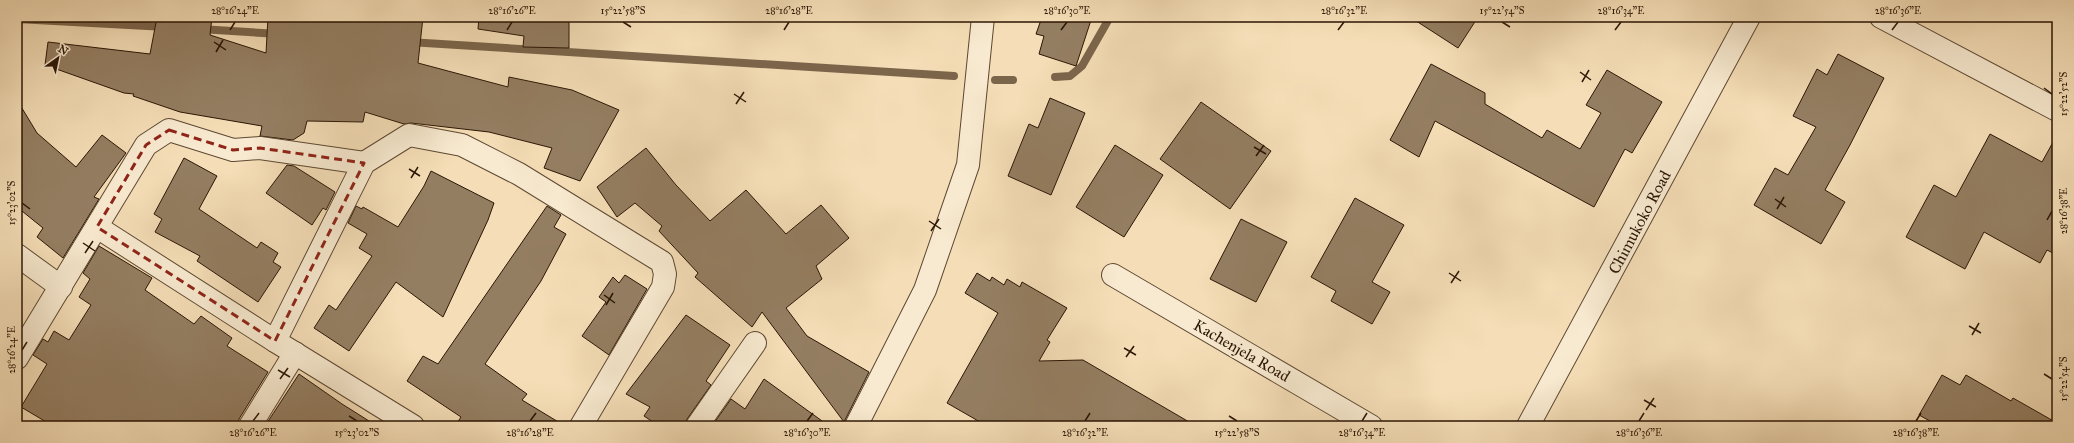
<svg xmlns="http://www.w3.org/2000/svg" width="2074" height="443" font-family="'IM FELL Great Primer',serif">
  <rect width="100%" height="100%" fill="#f5deb7"/>
  <filter id="stains"><feTurbulence type="fractalNoise" baseFrequency=".005" numOctaves="4"/><feColorMatrix values="0 0 0 0 .2 0 0 0 0 .09 0 0 0 0 .02 0 0 0 .5 -.17"/></filter>
  <radialGradient id="worn" r=".72"><stop offset=".6" stop-color="#630" stop-opacity="0"/><stop offset="1" stop-color="#630" stop-opacity=".3"/></radialGradient>
  <g fill="none" stroke-linecap="round" stroke-linejoin="round">
    <g stroke="#7b654b" stroke-width="8">
      <path d="M17 19 166 27"/>
      <path d="M200 29 278 34"/>
      <path d="M409 42 954 76"/>
      <path d="M1055 77 1070 76 1082 66 1110 17"/>
      <path d="M995 80H1013"/>
    </g>
  </g>
  <g fill="#947e62" stroke="#2b1605">
    <path d="M157 17H212L210 35 266 53 268 17H423L418 63 508 87 509 77 572 90 619 110 580 181 544 168 552 148 489 132 411 123 404 124 365 112 363 122 307 121 304 133 293 140 260 136 262 126 180 112 133 96 134 94 124 93 45 65 48 42 150 54Z"/>
    <path d="M479 17H569V48L523 47 524 36 478 29Z"/>
    <path d="M1042 17H1092L1076 66 1039 54 1044 36 1036 34Z"/>
    <path d="M1410 17H1478L1458 48Z"/>
    <path d="M1838 54 1884 78 1850 145 1825 190 1845 202 1821 244 1754 205 1775 168 1788 175 1816 127 1793 116 1817 69 1827 75Z"/>
    <path d="M1431 64 1485 93V104L1542 138 1547 130 1580 149 1601 113 1586 105 1607 70 1662 102 1632 153 1625 149 1594 207 1435 121 1419 157 1390 140Z"/>
    <path d="M1050 98 1085 113 1051 195 1008 176 1029 124 1038 128Z"/>
    <path d="M17 100 37 133 76 167 102 135 126 153 94 197 99 199 63 258 37 237 43 228 17 207Z"/>
    <path d="M1201 102 1271 151 1230 209 1160 159Z"/>
    <path d="M1990 134 2042 162 2057 135V255L2047 250 2040 263 1984 232 1965 269 1906 237 1934 185 1956 197Z"/>
    <path d="M1115 145 1163 175 1124 237 1076 207Z"/>
    <path d="M646 148 676 185 710 221 746 190 786 234 821 205 849 238 816 266 822 279 786 308 807 336 869 372 844 422 762 312 752 327 695 277 698 273 659 231 662 226 635 203 617 217 597 187Z"/>
    <path d="M184 158 217 176 199 209 257 248 261 242 278 253 273 262 281 267 258 302 197 261 200 256 155 232 162 219 154 214Z"/>
    <path d="M287 165 294 166 335 192 326 210 323 208 312 225 266 193Z"/>
    <path d="M431 171 494 203 488 220 443 317 396 282 349 351 314 328 329 305 336 310 372 256 359 248 367 234 348 223 356 206 362 209 363 207 398 227 424 186Z"/>
    <path d="M1355 198 1404 225 1372 282 1390 292 1372 324 1331 301 1336 291 1311 277Z"/>
    <path d="M547 206 561 215 554 227 566 234 541 281 485 364 527 394 522 400 565 426H455L461 417 407 381 423 356 438 364Z"/>
    <path d="M1241 219 1287 242 1256 302 1210 279Z"/>
    <path d="M99 246 152 278 145 290 194 324 201 316 232 338 227 346 268 372 239 419 238 426H53L21 407 47 364 33 355 43 339 48 342 54 331 69 340 91 305 79 297 90 279 83 273Z"/>
    <path d="M977 273 990 281 992 277 1004 285 1007 279 1020 287 1022 282 1067 308 1047 340 1050 342 1039 361 1083 360 1196 426H987L947 403 998 313 965 293Z"/>
    <path d="M625 275 647 289 609 355 582 336 606 302 599 297 613 277 619 283Z"/>
    <path d="M686 315 730 345 706 381 711 385 687 419 685 426H659L644 416 650 407 626 394Z"/>
    <path d="M299 374 342 404 377 426H265Z"/>
    <path d="M1942 375 1960 385 1966 375 2011 401 2013 398 2057 423V426H1939L1919 415Z"/>
    <path d="M764 379 829 426H712L731 399 745 409Z"/>
  </g>
  <g fill="none" stroke-linecap="round" stroke-linejoin="round">
    <g stroke="#5e4832" stroke-width="24">
      <g id="minor">
        <path d="M1881 17 2057 110"/>
        <path d="M97 227 275 341"/>
        <path d="M17 255 61 287"/>
        <path d="M1113 275 1371 426"/>
        <path d="M17 358 146 145 169 130 233 150 260 148 364 163"/>
        <path d="M250 426 295 353"/>
        <path d="M413 426 275 341 364 163 409 135 462 145 519 174 662 262 665 274 663 287 581 426"/>
        <path d="M697 426 755 343"/>
        <path d="M856 426 925 290 968 165 983 17"/>
        <path d="M1528 426 1749 17"/>
      </g>
    </g>
    <use href="#minor" stroke="#f8ead0" stroke-width="22"/>
  </g>
  <path fill="none" stroke="#8f2418" stroke-width="3" stroke-dasharray="8 5" stroke-linejoin="round" d="M169 130 233 150 260 148 364 163 275 341 97 227 146 145Z"/>
  <path fill="none" stroke="#2b1605" stroke-width="1.5" d="M623 22 631 27M1502 22 1510 27M230 30 235 22M507 30 512 22M784 30 789 22M1061 30 1067 22M1338 30 1344 22M1615 30 1621 22M1892 30 1898 22M214 42 226 50M216 52 223 40M1580 72 1591 80M1582 82 1589 70M2044 88 2052 94M734 94 746 102M736 104 744 92M1254 147 1266 154M1256 156 1264 145M409 169 420 176M411 178 418 167M1775 199 1786 207M22 203 30 209M1777 209 1784 197M2047 220 2052 211M929 221 941 229M931 231 939 219M83 243 95 251M85 253 93 241M1449 273 1461 281M1451 283 1459 271M604 295 615 303M606 305 613 293M1969 326 1981 333M1972 335 1979 323M1124 348 1136 355M22 350 27 342M1126 357 1134 346M278 370 290 377M2044 374 2052 379M280 379 288 368M1644 400 1656 407M1646 410 1654 398M349 416 357 421M1229 416 1237 421M253 421 259 413M530 421 536 413M807 421 813 413M1085 421 1090 413M1362 421 1367 413M1639 421 1644 413M1916 421 1921 413"/>
  <g text-anchor="middle" stroke-width="3.5" stroke-linejoin="round" paint-order="stroke">
    <g font-size="16" fill="#2b1605" stroke="#f8ead0">
      <text transform="translate(1639 222) rotate(-62)" y="6">Chimukoko Road</text>
      <text transform="translate(1242 350) rotate(30)" y="6">Kachenjela Road</text>
    </g>
  </g>
  <rect width="2074" height="443" fill="none" stroke="#f5deb7" stroke-width="44"/>
  <g transform="translate(58 58) rotate(33)" stroke="#f8ead0" stroke-width="3" paint-order="stroke">
  <path d="M0-3L7 15L0 10L-7 15Z" fill="#2b1605"/>
  <text y="-6" font-size="11" font-weight="bold" text-anchor="middle" fill="#2b1605">N</text>
  </g>
  <rect x="22" y="22" width="2030" height="399" fill="none" stroke="#2b1605" stroke-width="1.5"/>
  <g font-size="10" text-anchor="middle" fill="#2b1605">
    <text x="235" y="14">28°16'24"E</text>
    <text x="512" y="14">28°16'26"E</text>
    <text x="623" y="14">15°22'58"S</text>
    <text x="789" y="14">28°16'28"E</text>
    <text x="1067" y="14">28°16'30"E</text>
    <text x="1344" y="14">28°16'32"E</text>
    <text x="1502" y="14">15°22'54"S</text>
    <text x="1621" y="14">28°16'34"E</text>
    <text x="1898" y="14">28°16'36"E</text>
    <text transform="translate(2063 94) rotate(-90)" y="4">15°22'52"S</text>
    <text transform="translate(11 203) rotate(-90)" y="4">15°23'02"S</text>
    <text transform="translate(2063 211) rotate(-90)" y="4">28°16'38"E</text>
    <text transform="translate(11 350) rotate(-90)" y="4">28°16'24"E</text>
    <text transform="translate(2063 379) rotate(-90)" y="4">15°22'54"S</text>
    <text x="253" y="436">28°16'26"E</text>
    <text x="357" y="436">15°23'02"S</text>
    <text x="530" y="436">28°16'28"E</text>
    <text x="807" y="436">28°16'30"E</text>
    <text x="1085" y="436">28°16'32"E</text>
    <text x="1237" y="436">15°22'58"S</text>
    <text x="1362" y="436">28°16'34"E</text>
    <text x="1639" y="436">28°16'36"E</text>
    <text x="1916" y="436">28°16'38"E</text>
  </g>
  <rect width="100%" height="100%" filter="url(#stains)"/>
  <rect width="100%" height="100%" fill="url(#worn)"/>
</svg>
